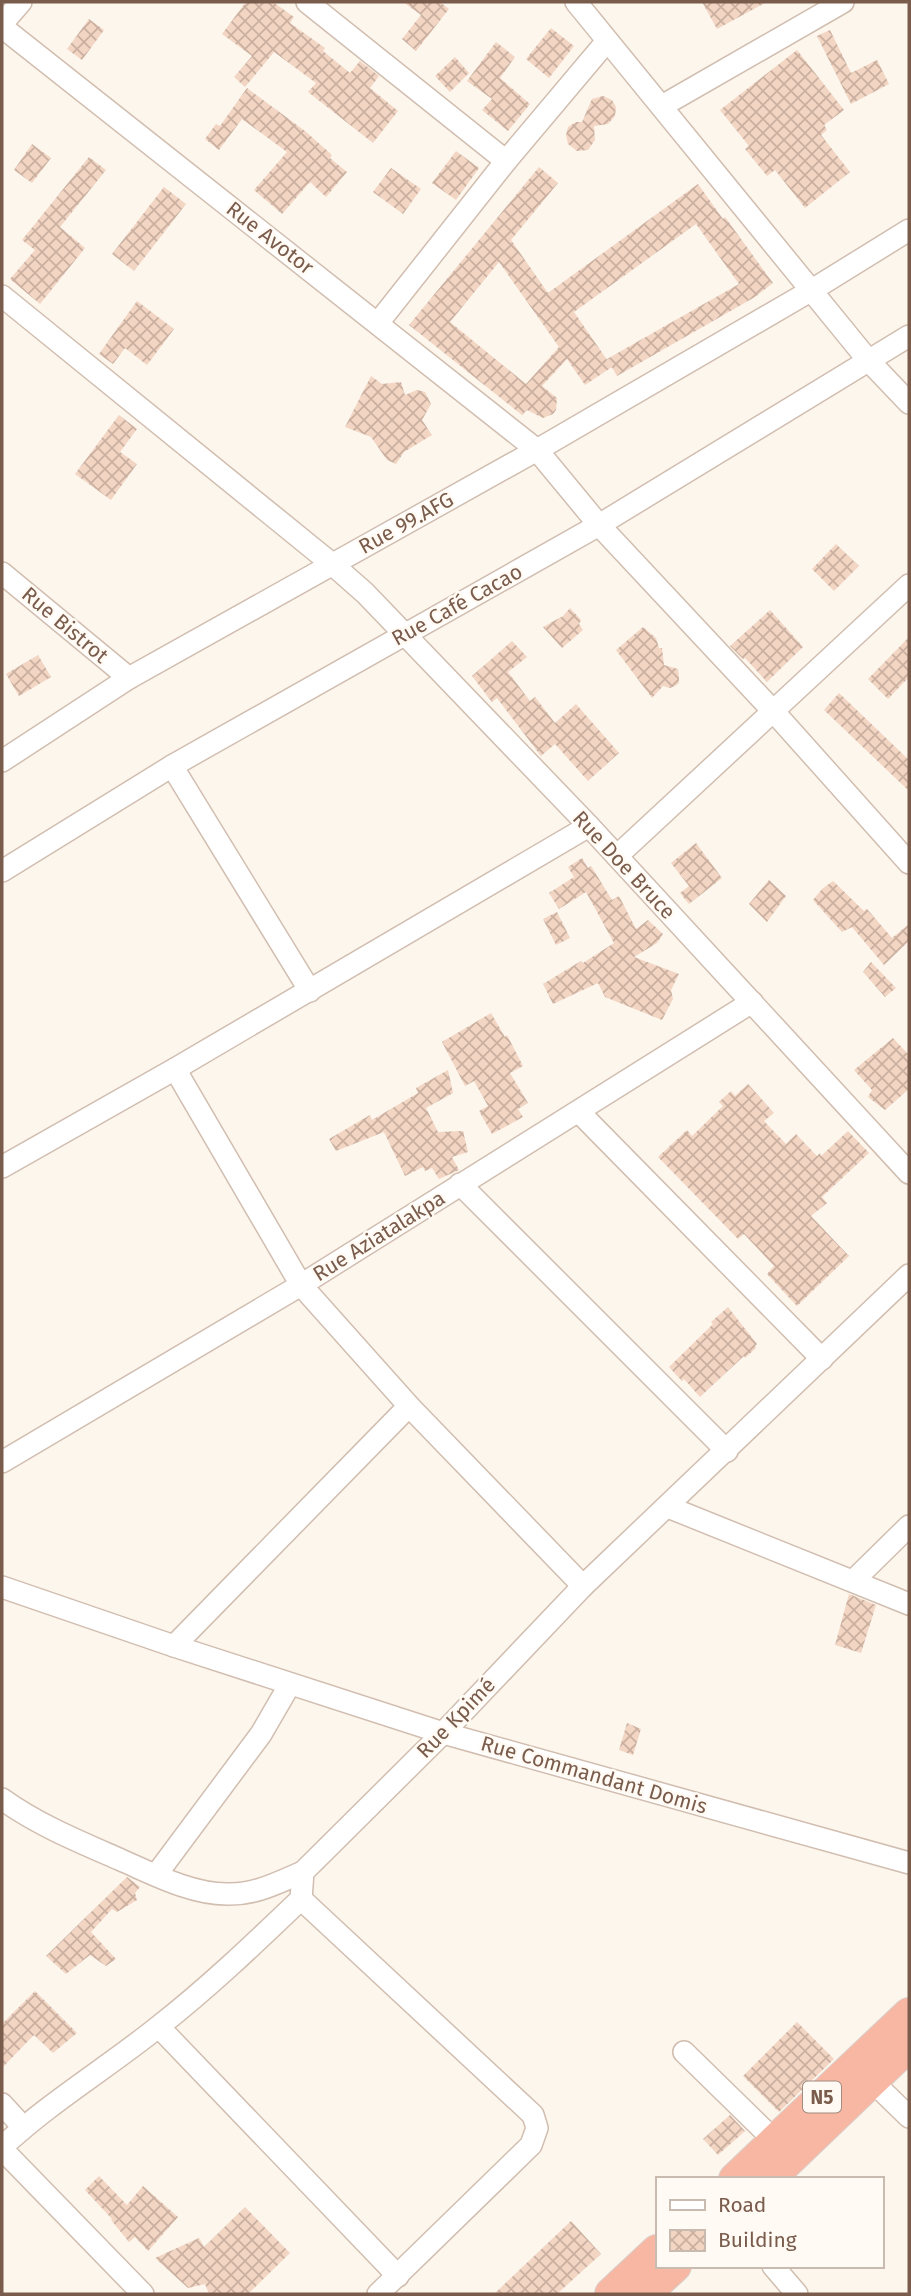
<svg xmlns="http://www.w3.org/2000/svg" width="911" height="2296" font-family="'Fira Sans',sans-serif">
  <defs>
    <pattern id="building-cross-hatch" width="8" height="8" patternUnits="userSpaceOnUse" patternTransform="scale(1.75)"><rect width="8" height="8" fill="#f3d5c3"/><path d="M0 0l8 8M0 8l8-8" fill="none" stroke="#cab0a1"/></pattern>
  </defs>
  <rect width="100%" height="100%" fill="#fdf6ec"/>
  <g fill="url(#building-cross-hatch)" fill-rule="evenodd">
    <path d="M246 2H273L294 17 290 23 325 48 323 51 350 73 360 61 379 76 370 88 398 111 373 143 308 92 316 83 274 52 245 87 234 77 252 56 222 34Z"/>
    <path d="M403 2H440L449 9 416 51 402 39 421 15Z"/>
    <path d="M702 2H767L717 29Z"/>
    <path d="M89 19 104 30 82 60 67 49Z"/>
    <path d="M551 28 574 46 549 78 526 59Z"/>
    <path d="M830 30 851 73 877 60 889 84 851 104 817 36Z"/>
    <path d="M496 42 515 57 500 78 530 104 508 131 482 110 492 99 467 81Z"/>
    <path d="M797 50 844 110 824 125 827 130 821 135 850 172 805 208 775 170 767 176 745 149 749 146 720 110Z"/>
    <path d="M455 57 469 73 450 92 435 76Z"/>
    <path d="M247 88 305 131 332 155 330 158 347 172 326 197 310 182 282 214 254 190 287 152 242 119 219 150 205 139 216 124 220 126Z"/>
    <path d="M603 96 612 100 616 107 615 116 608 124 594 126 595 140 588 150 577 151 568 144 566 135 568 127 576 122H582L592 99Z"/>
    <path d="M32 144 51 158 32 183 14 170Z"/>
    <path d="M456 151 479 168 456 200 432 183Z"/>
    <path d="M89 157 106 170 60 227 85 248 40 304 10 279 35 250 22 240Z"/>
    <path d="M539 167 558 183 511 240 548 293 698 184 723 219 725 217 773 283 755 297 617 376 607 359 739 284 696 224 574 312 612 367 585 385 567 359 542 386 557 398 556 410 553 414 543 418 527 410 522 415 409 325ZM499 262 559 347 526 384 450 322Z"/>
    <path d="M391 168 421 189 403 214 373 192Z"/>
    <path d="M164 187 186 204 134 271 112 254Z"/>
    <path d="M137 301 174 329 147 365 125 348 113 364 99 354Z"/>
    <path d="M371 376 382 384 401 382 405 395 417 390 425 392 431 404 422 420 432 435 404 452 396 464 387 460 371 437 345 427Z"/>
    <path d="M119 415 137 429 120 452 137 464 111 500 75 474Z"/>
    <path d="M836 544 859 566 834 591 812 569Z"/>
    <path d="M570 608 581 620 579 624 583 630 562 648 543 627 563 616Z"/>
    <path d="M770 610 803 647 767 682 745 658 743 659 730 646Z"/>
    <path d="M643 627 656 638 659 648H662L664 665 678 669 679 677V683L675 686 670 688 663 686 652 698 616 650Z"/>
    <path d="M909 637V677L888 699 868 679Z"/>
    <path d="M512 641 527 657 508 672 530 701 535 697 555 723 576 704 619 753 588 781 555 744 541 756 497 698 492 702 472 676Z"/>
    <path d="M38 655 51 677 19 696 6 674Z"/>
    <path d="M839 693 909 760V791L824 710Z"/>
    <path d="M696 843 722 878 689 904 680 893 689 886 671 863Z"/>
    <path d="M582 858 588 868 591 866 612 900 619 896 636 929 648 920 663 934 657 943 634 957 679 974 671 990 673 999 662 1020 605 997 598 983 553 1004 543 984 581 961 583 963 614 943 586 892 559 909 549 893 574 877 568 867Z"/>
    <path d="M769 880 786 896 767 922 749 904Z"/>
    <path d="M833 881 864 911 867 909 892 938 909 924V941L884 965 852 927 842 932 813 900 822 889Z"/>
    <path d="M557 912 570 938 556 945 543 919Z"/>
    <path d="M871 962 896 988 885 997 863 972Z"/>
    <path d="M491 1013 505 1037 507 1035 523 1066 510 1073 528 1103 518 1109 523 1117 492 1134 479 1111 488 1106 474 1081 465 1086 442 1042Z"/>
    <path d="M893 1038 909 1055V1089L885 1110 868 1097 872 1090 854 1070Z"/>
    <path d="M448 1070 453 1093 426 1108 438 1132 463 1131 468 1152 452 1157 459 1170 439 1179 432 1168 425 1171 423 1167 405 1176 384 1132 336 1151 329 1139 370 1115 372 1120 418 1093 416 1088Z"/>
    <path d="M748 1084 774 1113 764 1121 786 1144 796 1134 817 1156 820 1153 821 1156 848 1131 869 1153 822 1197 827 1203 811 1216 849 1256 797 1306 767 1274 774 1266 744 1234 738 1239 658 1157 687 1130 692 1136 723 1106 719 1102 731 1091 735 1096Z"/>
    <path d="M728 1307 757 1344 755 1346 756 1348 745 1358 744 1356 700 1397 684 1379 682 1381 669 1367 713 1324 711 1322Z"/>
    <path d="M849 1594 876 1605 861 1653 835 1645Z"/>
    <path d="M627 1723 641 1729 633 1755 619 1750Z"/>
    <path d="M127 1877 140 1887 135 1893 137 1900 117 1912 112 1909 91 1932 116 1959 106 1966 90 1955 66 1974 46 1956Z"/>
    <path d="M35 1991 77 2033 53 2053 34 2035 2 2068V2024Z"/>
    <path d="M797 2022 834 2059 779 2112 743 2076Z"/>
    <path d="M730 2115 745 2131 718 2155 703 2139Z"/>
    <path d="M99 2176 127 2205 143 2186 178 2217 148 2251 135 2237 129 2242 111 2220 112 2219 85 2190Z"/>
    <path d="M245 2207 290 2253 248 2294H209L205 2284 188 2288 155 2258 199 2238 204 2247Z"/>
    <path d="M571 2221 601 2254 557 2294H494Z"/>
  </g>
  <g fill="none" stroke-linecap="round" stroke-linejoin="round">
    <g stroke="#d1beb0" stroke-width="24">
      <g id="minor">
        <path d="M307 2 506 161"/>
        <path d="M576 2 868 360 909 403"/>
        <path d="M2 24 21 2"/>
        <path d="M2 27 537 450 599 525 774 712 909 863"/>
        <path d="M662 106 843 2"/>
        <path d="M2 296 332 564 365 593 589 826 909 1173"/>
        <path d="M378 323 506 161 607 41"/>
        <path d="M2 573 129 678"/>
        <path d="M2 761 129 678 537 450 812 290 909 230"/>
        <path d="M172 766 310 991"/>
        <path d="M617 856 909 585"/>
        <path d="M2 871 172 766 599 525 909 336"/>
        <path d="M175 1069 301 1285 409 1406 583 1586"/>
        <path d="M579 1112 822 1359"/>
        <path d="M2 1167 175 1069 589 826"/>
        <path d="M460 1184 727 1451"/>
        <path d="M2 1462 301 1285 752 1002"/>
        <path d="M668 1507 909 1604"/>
        <path d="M853 1581 909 1526"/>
        <path d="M2 1587 174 1646 443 1733 909 1863"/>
        <path d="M174 1646 409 1406"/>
        <path d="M2 1799C38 1825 80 1842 121 1860 153 1874 191 1894 227 1894 255 1895 277 1883 303 1872"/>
        <path d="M156 1875 261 1734 290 1684"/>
        <path d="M301 1899 533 2115 537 2128 531 2145 378 2294"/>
        <path d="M159 2027 398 2276"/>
        <path d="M684 2052 775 2141"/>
        <path d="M872 2081 909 2117"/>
        <path d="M2 2104 23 2127"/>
        <path d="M2 2147C50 2102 107 2068 158 2027 208 1988 255 1943 301 1899L303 1872 443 1733 583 1586 909 1275"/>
        <path d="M2 2149 143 2294"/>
        <path d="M773 2266 797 2294"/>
      </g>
    </g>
    <g stroke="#dad1cd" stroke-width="34">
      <g id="highway">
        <path d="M735 2179 909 2014"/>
        <path d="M769 2179 909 2045"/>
        <path d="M611 2294 657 2251"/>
        <path d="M644 2294 675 2266"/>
      </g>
    </g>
    <use href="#minor" stroke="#fff" stroke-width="21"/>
    <use href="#highway" stroke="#f7b7a3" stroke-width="32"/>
  </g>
  <g text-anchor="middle" stroke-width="5" stroke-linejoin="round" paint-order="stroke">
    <rect fill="#fffaf3" stroke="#a28b7f" stroke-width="2" x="803" y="2081.5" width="38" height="31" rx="5"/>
    <g font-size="19" font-weight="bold" fill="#7a5c4d">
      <text x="822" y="2104">N5</text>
    </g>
    <g font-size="21" fill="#7a5c4d" stroke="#fffaf3">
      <text transform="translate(270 238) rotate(38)" y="7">Rue Avotor</text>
      <text transform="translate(406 523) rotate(-29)" y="7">Rue 99.AFG</text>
      <text transform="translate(457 605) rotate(-29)" y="7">Rue Café Cacao</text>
      <text transform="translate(65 625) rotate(40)" y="7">Rue Bistrot</text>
      <text transform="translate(624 865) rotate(47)" y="7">Rue Doe Bruce</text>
      <text transform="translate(379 1236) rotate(-32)" y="7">Rue Aziatalakpa</text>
      <text transform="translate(456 1718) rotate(-46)" y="7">Rue Kpimé</text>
      <text transform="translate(594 1775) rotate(16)" y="7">Rue Commandant Domis</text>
    </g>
  </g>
  <rect width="911" height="2296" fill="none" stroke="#7a5c4d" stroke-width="7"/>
  <rect x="656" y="2177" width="228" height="91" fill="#fffaf3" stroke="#cabbb1" stroke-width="2"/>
  <rect x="670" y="2200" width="35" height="10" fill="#ffffff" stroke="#cabbb1" stroke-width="2"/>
  <text x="718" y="2212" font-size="21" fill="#7a5c4d">Road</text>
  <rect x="670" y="2230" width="35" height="21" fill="url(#building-cross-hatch)" stroke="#cabbb1" stroke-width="2"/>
  <text x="718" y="2247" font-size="21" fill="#7a5c4d">Building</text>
</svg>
